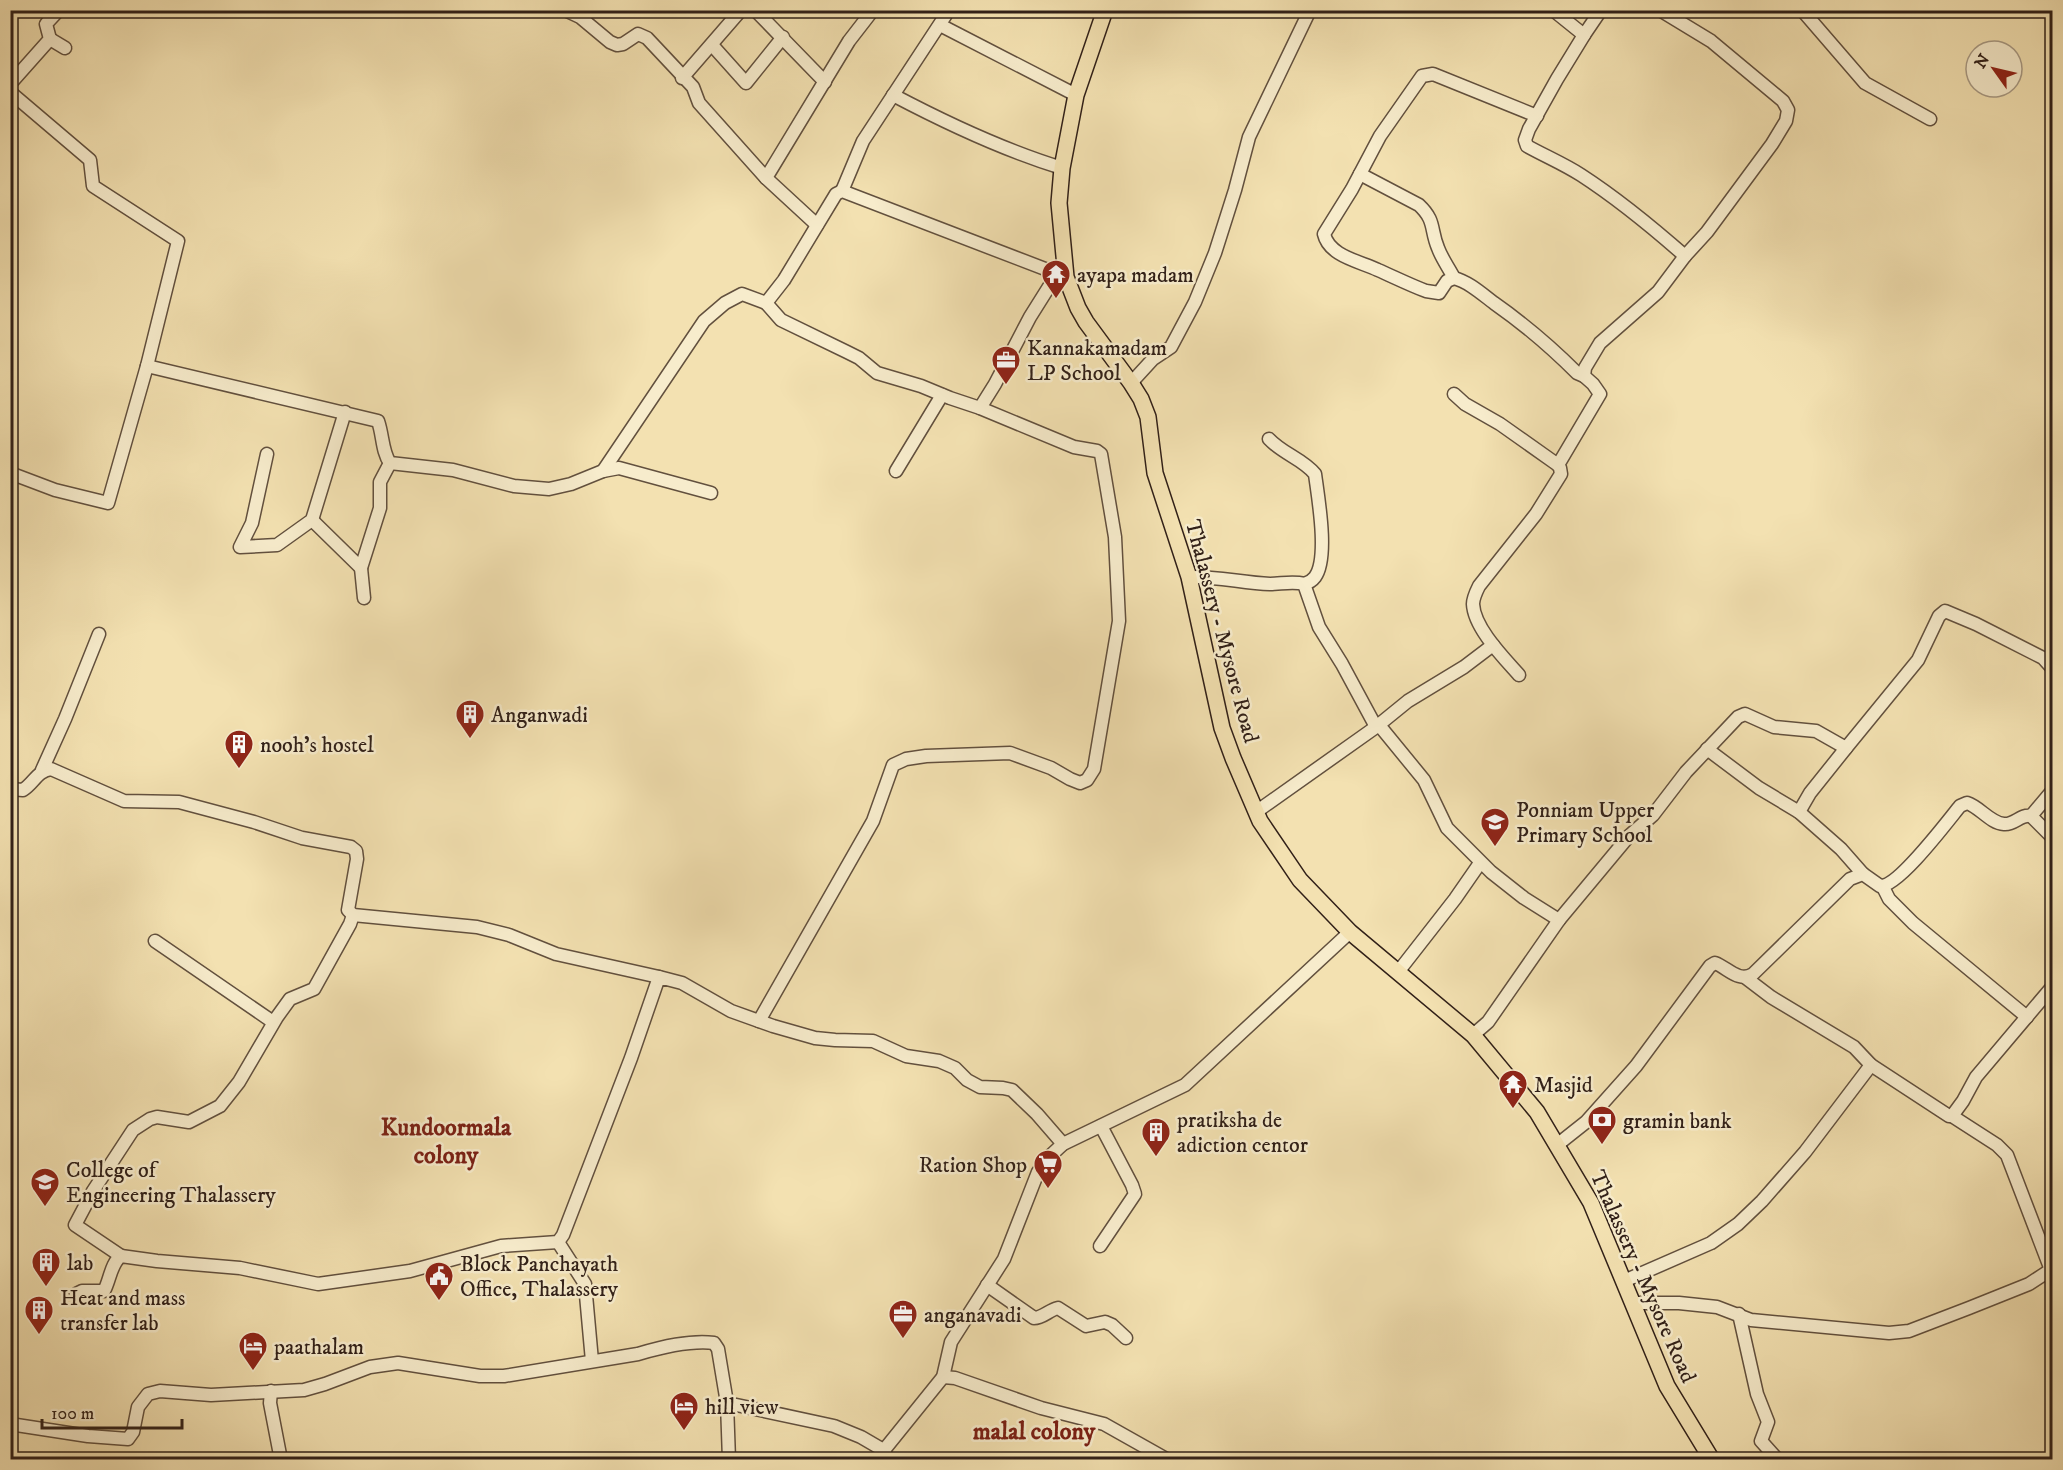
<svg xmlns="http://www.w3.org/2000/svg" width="2063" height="1470" font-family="'IM FELL DW Pica',serif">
  <rect width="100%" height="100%" fill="#f3e1b1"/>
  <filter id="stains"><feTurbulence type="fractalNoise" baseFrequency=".00333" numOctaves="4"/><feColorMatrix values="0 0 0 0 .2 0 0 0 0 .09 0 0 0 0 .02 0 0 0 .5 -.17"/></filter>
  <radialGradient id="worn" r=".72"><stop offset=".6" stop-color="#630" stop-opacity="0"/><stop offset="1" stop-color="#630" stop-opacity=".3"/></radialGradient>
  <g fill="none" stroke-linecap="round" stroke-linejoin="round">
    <g stroke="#62503e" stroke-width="15">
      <g id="minor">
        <path d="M565 10 580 17 610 42 617 45 623 44 638 34 647 38 693 87 699 103 766 178"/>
        <path d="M755 10 825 82"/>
        <path d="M1553 10 1584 35 1557 79 1529 129 1525 140 1527 146C1545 156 1564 164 1581 175 1618 199 1652 227 1685 256"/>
        <path d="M1802 10 1865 83 1930 119"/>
        <path d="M940 25 1076 95"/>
        <path d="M1584 35 1601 10"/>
        <path d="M50 39 65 48"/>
        <path d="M712 45 746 83 783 37"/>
        <path d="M682 78 741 10"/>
        <path d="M10 84 50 39 46 24 59 10"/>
        <path d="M10 92 90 160 93 186 178 241 147 366"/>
        <path d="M893 95C948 124 1003 150 1062 168"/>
        <path d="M1537 116 1433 74 1422 76 1380 136 1352 189 1324 234C1329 256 1359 261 1378 270 1394 277 1410 285 1426 291L1439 293 1447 281 1454 278C1469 282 1482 294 1494 303 1524 324 1551 347 1577 373L1584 376"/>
        <path d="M1360 174 1419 205C1436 221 1430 229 1438 248 1442 259 1449 268 1454 278"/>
        <path d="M842 191 863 141 949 10"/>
        <path d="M817 225 766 178 849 41 873 10"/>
        <path d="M1131 383 1153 359 1171 347 1195 302 1215 253 1235 190 1249 137 1310 10"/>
        <path d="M1454 394 1465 404 1500 424 1558 465"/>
        <path d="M980 408 995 384 1030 317 1057 274"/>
        <path d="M1269 439C1283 454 1303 459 1315 474 1318 497 1329 558 1315 577 1312 581 1308 583 1304 584"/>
        <path d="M267 454 252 523 240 547 277 545 312 520 345 412"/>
        <path d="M603 471 619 468 711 493"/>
        <path d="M896 471 942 395"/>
        <path d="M10 473 55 490 108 503 147 366 378 421C383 435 382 452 390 463L453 470 514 486 549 489 571 484 603 471 704 321 725 303 742 294 766 303 784 280 836 194 842 191 1066 277"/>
        <path d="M312 520 361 568 380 508V482L390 463"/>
        <path d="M361 568 364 598"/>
        <path d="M1189 577C1216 576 1243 583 1270 584 1281 584 1293 581 1304 584L1319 627 1342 664 1376 727"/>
        <path d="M1519 675C1504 658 1474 628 1473 604 1473 598 1476 592 1479 586L1536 514 1561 474 1560 468 1558 465 1600 394 1593 384 1584 376 1585 368 1600 343 1658 292 1685 256 1707 232 1772 144 1786 121 1788 110 1783 101 1711 41 1660 10"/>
        <path d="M1379 725 1424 780 1447 828 1491 872 1524 898 1559 920"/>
        <path d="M1707 749 1759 788 1799 812 1841 849 1863 874"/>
        <path d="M42 770 65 719 99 634"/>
        <path d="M10 789 23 790C34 783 37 771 51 769L124 801 179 802 254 822 302 838 351 847 356 851 357 859 348 910 353 915 477 927 509 935 556 954 659 977"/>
        <path d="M1256 812 1376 727 1408 701 1464 667 1493 645"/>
        <path d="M1799 812 1810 793 1846 748"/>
        <path d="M2031 816 2052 837"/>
        <path d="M1883 887 1889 899 1913 923 2027 1017"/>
        <path d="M155 941 273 1022"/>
        <path d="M1398 972 1455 899 1480 863"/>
        <path d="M1746 978 1771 997 1854 1047 1871 1065 1949 1116H1952L1963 1101 1976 1077 2052 987"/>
        <path d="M759 1021 873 821 893 765 906 759 926 756 1010 753 1051 768 1070 779 1080 783 1087 780 1094 769 1119 621 1115 537 1101 454 1097 451 1074 447 980 408 950 398 921 386 877 373 859 358 847 352 781 320 766 303"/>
        <path d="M1473 1035 1488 1022 1559 920 1629 836 1653 815 1686 772 1738 717 1745 714 1774 727 1816 731 1846 748 1918 660 1939 616 1945 611 1976 624 2043 658 2052 668"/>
        <path d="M1952 1116 1997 1145 2007 1155 2051 1270"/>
        <path d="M1557 1145 1586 1122 1636 1066 1710 966 1715 963C1728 968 1739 983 1753 974L1850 879 1863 874 1880 886C1898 887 1947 822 1960 806L1967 803C1980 807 1990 823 2004 824 2015 825 2020 814 2031 816L2052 791"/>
        <path d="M558 1242 585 1284 592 1361"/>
        <path d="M1100 1246 1135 1194 1132 1185 1101 1126"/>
        <path d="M121 1256 75 1225 93 1191 133 1130 150 1119 157 1117 189 1122 220 1106 239 1082 277 1017 290 999 314 989 350 924 353 915"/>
        <path d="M1624 1281 1711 1243 1738 1224 1762 1201 1805 1152 1871 1065"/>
        <path d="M987 1285 1034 1318C1043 1318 1049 1310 1058 1308L1086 1326 1105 1322 1112 1325 1126 1338"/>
        <path d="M76 1294 82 1291H104C110 1280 111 1263 121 1256L157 1261 240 1268 318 1284 410 1271 501 1246 558 1242 563 1235 631 1058 659 977 682 983 731 1011 773 1026 815 1038 835 1040 873 1041 906 1056 939 1061 955 1068 967 1080 980 1087 1003 1088 1012 1090 1037 1114 1063 1144"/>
        <path d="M1633 1303H1679L1717 1307 1751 1320 1889 1333 1909 1331 1969 1308 2029 1284 2052 1269"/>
        <path d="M1739 1314 1757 1394 1768 1422 1761 1441 1778 1460"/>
        <path d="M943 1377 955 1378 1041 1408 1104 1424 1168 1460"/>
        <path d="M271 1391 270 1403 281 1460"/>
        <path d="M727 1403 729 1460"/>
        <path d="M10 1424 88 1436 128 1439 133 1432 138 1407 148 1394 160 1391 211 1395 304 1390 325 1384 370 1367 398 1363 480 1376H504L638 1354C662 1347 690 1340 714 1343L718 1349 727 1403 834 1426 861 1437 885 1451"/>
        <path d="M876 1460 943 1377 951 1342 1004 1259 1038 1172 1050 1156 1063 1144 1185 1085 1350 932"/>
      </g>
    </g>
    <g stroke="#312018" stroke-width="18">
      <path id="major" d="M1105 10 1076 95 1062 168 1059 203 1066 277 1078 308 1086 322 1131 383 1141 399 1148 417 1155 473 1189 577 1222 728 1233 758 1260 821 1300 880 1350 932 1473 1035 1537 1112 1591 1203 1667 1386 1712 1460"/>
    </g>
    <use href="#minor" stroke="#f7eccc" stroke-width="12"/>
    <use href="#major" stroke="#f3e1b1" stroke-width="15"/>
  </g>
  <defs>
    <g id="temple-pin" transform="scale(1.5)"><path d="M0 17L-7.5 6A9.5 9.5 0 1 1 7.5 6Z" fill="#8f2418" stroke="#f7eccc"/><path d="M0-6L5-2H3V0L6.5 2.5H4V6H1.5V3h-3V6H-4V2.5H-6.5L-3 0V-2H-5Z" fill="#fff"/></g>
    <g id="office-pin" transform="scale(1.5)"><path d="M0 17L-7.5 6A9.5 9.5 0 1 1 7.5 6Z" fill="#8f2418" stroke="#f7eccc"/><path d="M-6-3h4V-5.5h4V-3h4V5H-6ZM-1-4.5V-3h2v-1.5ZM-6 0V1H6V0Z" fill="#fff"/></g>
    <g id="building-pin" transform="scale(1.5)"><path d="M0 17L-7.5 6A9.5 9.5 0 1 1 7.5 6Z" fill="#8f2418" stroke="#f7eccc"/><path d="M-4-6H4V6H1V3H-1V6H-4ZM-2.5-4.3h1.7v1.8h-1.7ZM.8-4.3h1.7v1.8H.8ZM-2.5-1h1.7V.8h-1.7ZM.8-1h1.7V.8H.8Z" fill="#fff"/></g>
    <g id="school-pin" transform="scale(1.5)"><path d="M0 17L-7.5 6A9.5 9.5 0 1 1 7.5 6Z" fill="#8f2418" stroke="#f7eccc"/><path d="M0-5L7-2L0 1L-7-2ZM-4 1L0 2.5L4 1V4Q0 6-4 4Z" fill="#fff"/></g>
    <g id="bank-pin" transform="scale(1.5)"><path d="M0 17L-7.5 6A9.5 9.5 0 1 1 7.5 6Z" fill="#8f2418" stroke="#f7eccc"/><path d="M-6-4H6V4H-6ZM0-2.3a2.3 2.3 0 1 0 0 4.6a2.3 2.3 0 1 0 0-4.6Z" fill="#fff"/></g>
    <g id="supermarket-pin" transform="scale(1.5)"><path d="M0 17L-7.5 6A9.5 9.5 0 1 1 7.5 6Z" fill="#8f2418" stroke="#f7eccc"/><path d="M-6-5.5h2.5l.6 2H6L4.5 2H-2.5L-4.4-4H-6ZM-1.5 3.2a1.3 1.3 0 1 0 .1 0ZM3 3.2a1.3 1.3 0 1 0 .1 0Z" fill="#fff"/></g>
    <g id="university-pin" transform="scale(1.5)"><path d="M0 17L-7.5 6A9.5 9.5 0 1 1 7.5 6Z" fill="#8f2418" stroke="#f7eccc"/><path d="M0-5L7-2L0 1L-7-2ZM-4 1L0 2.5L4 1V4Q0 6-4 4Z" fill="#fff"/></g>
    <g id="civic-pin" transform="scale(1.5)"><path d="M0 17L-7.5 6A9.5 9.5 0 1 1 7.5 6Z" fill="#8f2418" stroke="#f7eccc"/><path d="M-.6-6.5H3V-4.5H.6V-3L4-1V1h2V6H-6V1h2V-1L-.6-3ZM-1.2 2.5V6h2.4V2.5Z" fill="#fff"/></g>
    <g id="hotel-pin" transform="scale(1.5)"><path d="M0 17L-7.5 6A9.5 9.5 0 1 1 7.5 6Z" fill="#8f2418" stroke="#f7eccc"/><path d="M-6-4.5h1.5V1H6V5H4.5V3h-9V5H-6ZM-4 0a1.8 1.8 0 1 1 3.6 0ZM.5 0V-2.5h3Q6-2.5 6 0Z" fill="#fff"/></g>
  </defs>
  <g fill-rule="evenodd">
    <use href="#temple-pin" x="1056" y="274"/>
    <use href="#office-pin" x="1006" y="360"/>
    <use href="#building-pin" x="470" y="714"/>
    <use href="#building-pin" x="239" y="744"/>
    <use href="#school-pin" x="1495" y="822"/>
    <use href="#temple-pin" x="1513" y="1084"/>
    <use href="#bank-pin" x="1602" y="1120"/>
    <use href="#building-pin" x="1156" y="1132"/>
    <use href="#supermarket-pin" x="1048" y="1164"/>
    <use href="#university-pin" x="45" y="1182"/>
    <use href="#building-pin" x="46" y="1262"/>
    <use href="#civic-pin" x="439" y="1276"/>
    <use href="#building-pin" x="39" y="1310"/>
    <use href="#office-pin" x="903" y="1314"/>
    <use href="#hotel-pin" x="253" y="1346"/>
    <use href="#hotel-pin" x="684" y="1406"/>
  </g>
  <g text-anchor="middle" stroke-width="5" stroke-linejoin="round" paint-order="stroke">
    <g font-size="22" fill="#312018" stroke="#f7eccc" text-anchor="start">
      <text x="1077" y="282">ayapa madam</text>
      <text x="1027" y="355">Kannakamadam<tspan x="1027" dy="25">LP School</tspan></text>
      <text x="491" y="722">Anganwadi</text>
      <text x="260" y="752">nooh's hostel</text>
      <text x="1516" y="817">Ponniam Upper<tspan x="1516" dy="25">Primary School</tspan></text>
      <text x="1534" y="1092">Masjid</text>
      <text x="1177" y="1127">pratiksha de<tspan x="1177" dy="25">adiction centor</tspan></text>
      <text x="1623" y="1128">gramin bank</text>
      <text x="1027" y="1172" text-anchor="end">Ration Shop</text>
      <text x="66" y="1177">College of<tspan x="66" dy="25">Engineering Thalassery</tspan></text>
      <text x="67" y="1270">lab</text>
      <text x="460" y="1271">Block Panchayath<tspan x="460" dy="25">Office, Thalassery</tspan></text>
      <text x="60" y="1305">Heat and mass<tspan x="60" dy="25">transfer lab</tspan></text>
      <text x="924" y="1322">anganavadi</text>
      <text x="274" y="1354">paathalam</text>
      <text x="705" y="1414">hill view</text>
    </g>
    <g font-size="22" fill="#312018" stroke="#f7eccc">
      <text transform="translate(1223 631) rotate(75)" y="8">Thalassery - Mysore Road</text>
      <text transform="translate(1644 1276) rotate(66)" y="8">Thalassery - Mysore Road</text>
    </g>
    <g font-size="24" font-weight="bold" fill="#7a1f14" stroke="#f7eccc">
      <text x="446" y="1135">Kundoormala<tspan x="446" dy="28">colony</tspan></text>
      <text x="1034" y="1439">malal colony</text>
    </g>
  </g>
  <rect width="2063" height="1470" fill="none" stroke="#f3e1b1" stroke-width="36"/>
  <rect x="12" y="12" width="2039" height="1446" fill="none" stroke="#312018" stroke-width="3"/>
  <rect x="18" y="18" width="2027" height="1434" fill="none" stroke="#312018" stroke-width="1.5"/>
  <g transform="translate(1994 69) rotate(304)"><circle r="28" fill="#f7eccc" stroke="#a89a84" stroke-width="1.5"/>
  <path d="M0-4.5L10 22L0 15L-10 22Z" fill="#8f2418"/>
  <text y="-9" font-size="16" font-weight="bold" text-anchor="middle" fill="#312018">N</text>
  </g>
  <path d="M42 1419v9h140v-9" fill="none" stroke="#312018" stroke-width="3"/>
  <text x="51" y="1419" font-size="18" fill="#312018" stroke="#f7eccc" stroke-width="4.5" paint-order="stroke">100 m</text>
  <rect width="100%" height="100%" filter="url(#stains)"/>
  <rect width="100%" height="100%" fill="url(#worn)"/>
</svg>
